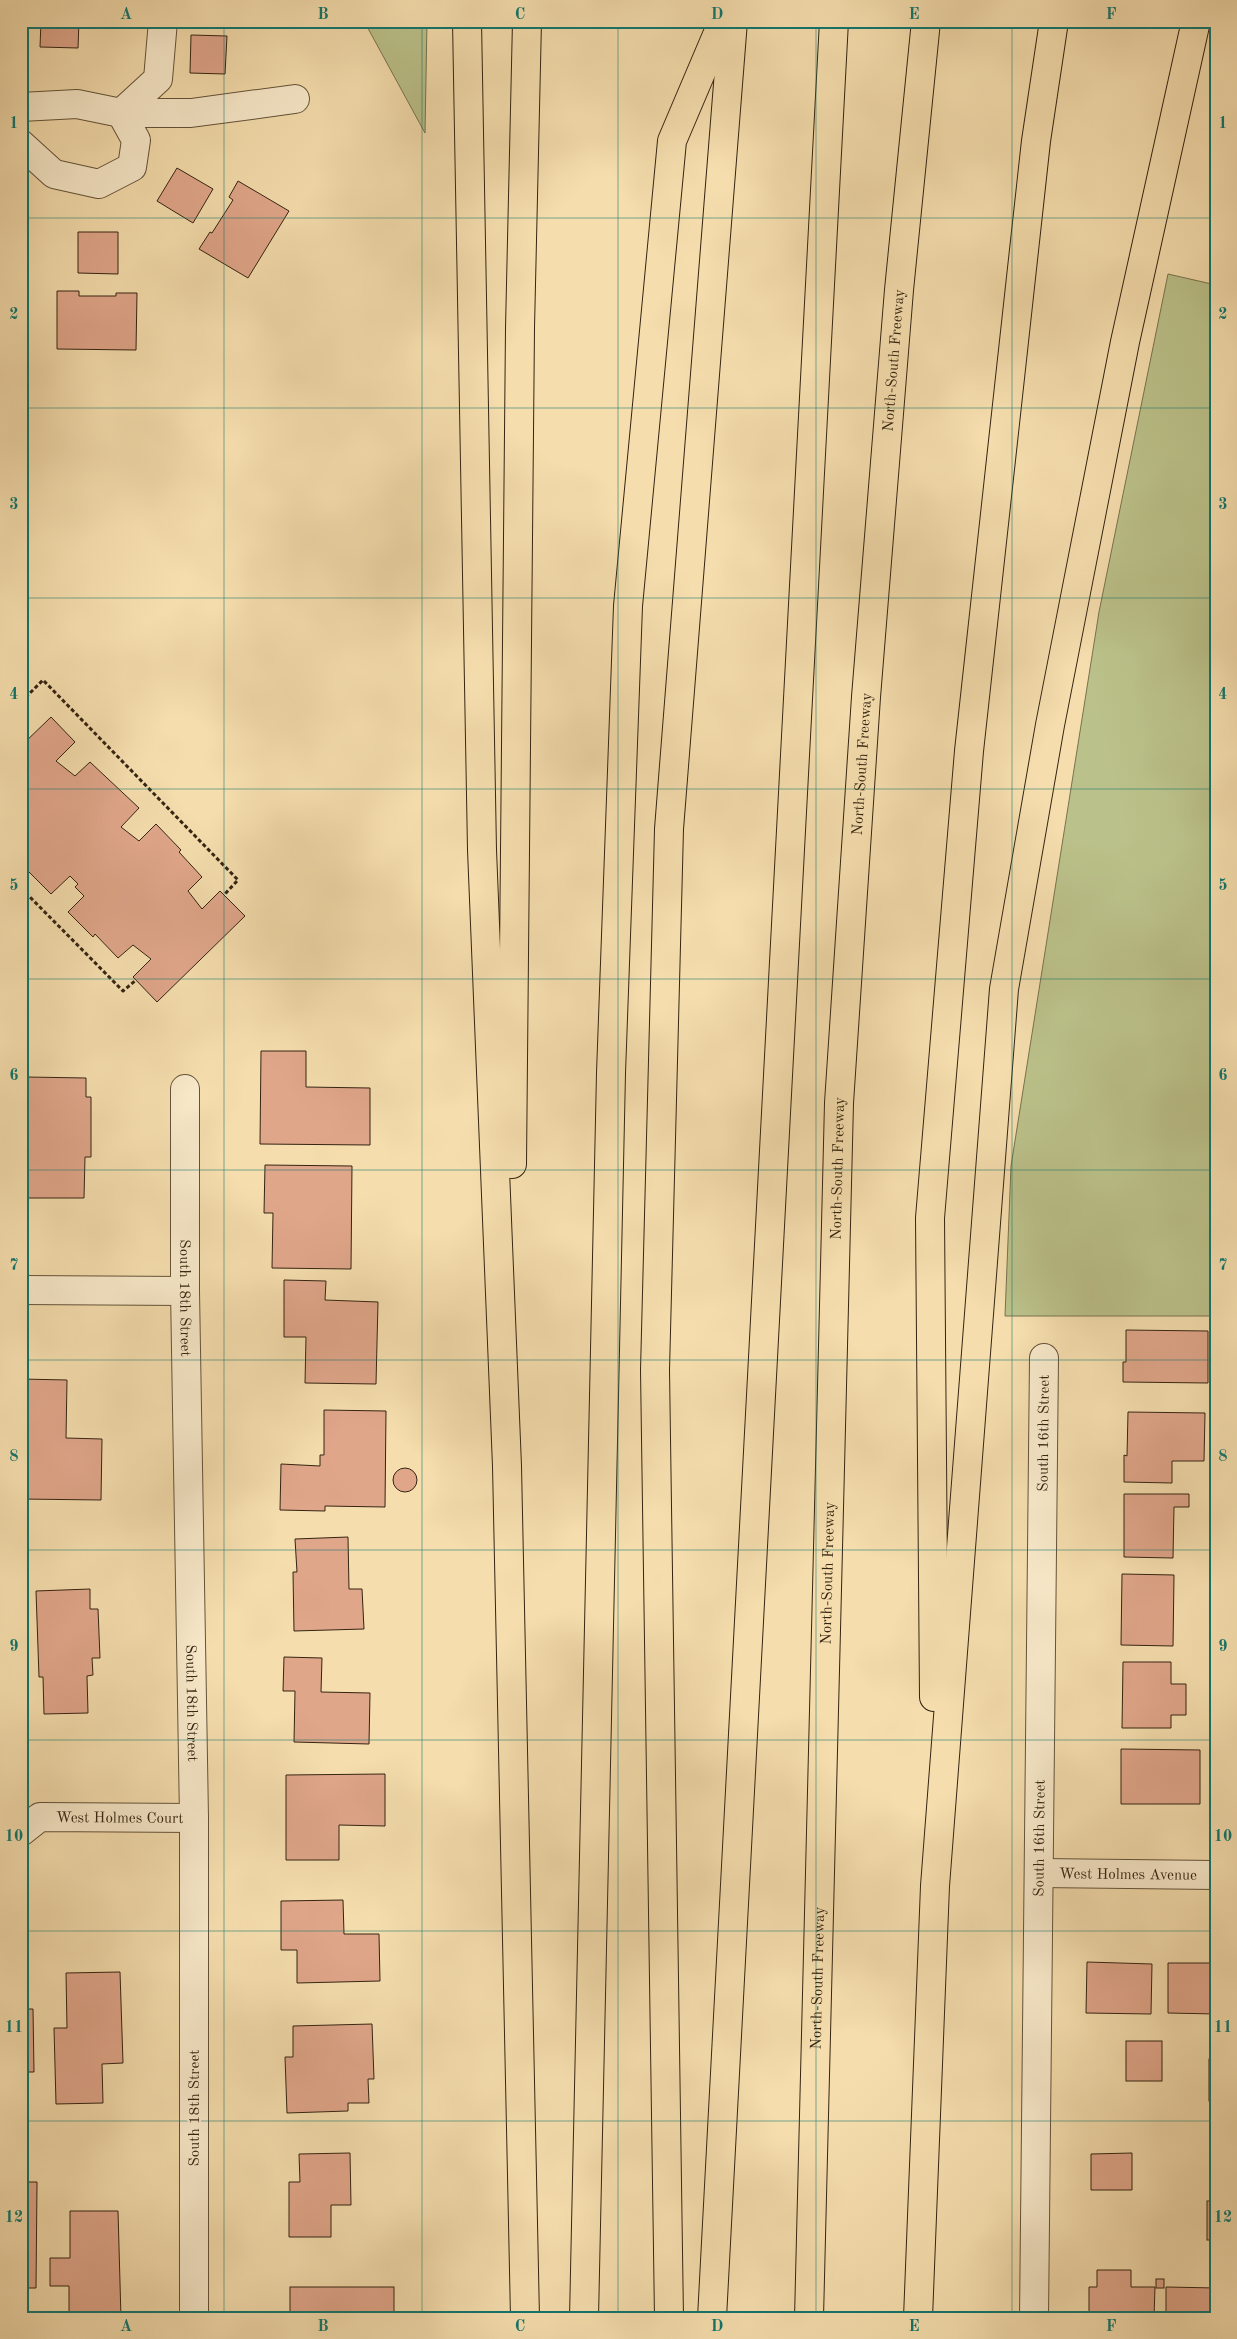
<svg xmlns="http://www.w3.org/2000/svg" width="1237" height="2339" font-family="'Old Standard TT',serif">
  <rect width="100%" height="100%" fill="#f5ddad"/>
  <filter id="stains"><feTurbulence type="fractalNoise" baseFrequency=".004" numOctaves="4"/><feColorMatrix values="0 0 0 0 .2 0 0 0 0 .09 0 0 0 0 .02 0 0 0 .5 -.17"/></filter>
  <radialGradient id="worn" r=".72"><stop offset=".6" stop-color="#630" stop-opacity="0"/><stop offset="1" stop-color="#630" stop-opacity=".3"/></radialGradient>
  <g fill="#bbc18a" stroke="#78724e">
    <path d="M364 21H427L425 133Z"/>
    <path d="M1168 274 1216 285V1316H1005L1011 1166 1099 612Z"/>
  </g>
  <g fill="#e0a68a" stroke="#342412">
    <path d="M41 21H79L78 48 40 47Z"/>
    <path d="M191 35 227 36 225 74 190 73Z"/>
    <path d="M177 168 213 189 193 223 157 201Z"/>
    <path d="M238 181 289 211 248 278 199 249 210 232 212 233 233 200 229 197Z"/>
    <path d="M78 232H118V274L78 273Z"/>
    <path d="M57 291H79V296H116V293H137L136 350 57 349Z"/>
    <path d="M51 717 75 742 56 761 75 776 90 762 139 808 121 827 139 841 156 824 181 850 179 852 202 877 188 891 202 909 220 891 245 916 157 1002 133 977 151 959 133 945 118 958 95 934 93 937 68 912 84 896 75 887 78 884 70 876 51 894 27 870 29 868 21 860V746Z"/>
    <path d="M261 1051H306V1087L370 1088V1145L260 1144Z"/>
    <path d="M27 1077 86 1078V1097H91V1157H85L84 1198H22L23 1155H26Z"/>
    <path d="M265 1165 352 1166 351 1269 272 1268 273 1213H264Z"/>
    <path d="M284 1280 326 1281 325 1300 378 1302 376 1384 305 1383 306 1337H284Z"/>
    <path d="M1126 1330 1208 1331V1383L1123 1382V1362H1126Z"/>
    <path d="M21 1379 67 1380 66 1438 102 1439 101 1500 21 1499Z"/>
    <path d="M324 1410 386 1411 385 1507 325 1506V1511L280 1510 281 1464 320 1466V1455H324Z"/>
    <path d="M1128 1412 1205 1413 1204 1461H1172V1483L1124 1482V1455L1127 1456Z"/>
    <circle cx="405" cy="1480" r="12"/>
    <path d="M1124 1494H1189V1507H1174L1173 1558 1124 1557Z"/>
    <path d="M348 1537 349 1589H362L364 1629 294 1631 293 1572H297L295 1539Z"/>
    <path d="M1122 1574 1174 1575 1173 1646 1121 1645Z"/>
    <path d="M90 1589V1609H98L100 1658H92L93 1675 87 1676 88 1713 44 1714 43 1677H39L36 1591Z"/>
    <path d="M284 1657 322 1658 321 1692 370 1693 369 1744 294 1742 295 1691H283Z"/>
    <path d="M1123 1662H1171V1684H1186V1715H1171V1728H1122Z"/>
    <path d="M1121 1749 1200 1750V1804H1121Z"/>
    <path d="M385 1774V1826L339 1825V1860H286V1775Z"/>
    <path d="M343 1900 344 1934H379L380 1981 297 1983V1950H281V1901Z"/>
    <path d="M1087 1962 1152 1964 1151 2014 1086 2013Z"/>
    <path d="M1168 1963H1216V2014L1168 2013Z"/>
    <path d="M120 1972 123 2063 102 2064 103 2103 56 2104 54 2028H67L66 1973Z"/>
    <path d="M21 2009H33L34 2072H21Z"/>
    <path d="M372 2024 374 2079H368L369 2103H348V2111L287 2113 285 2057H293V2026Z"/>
    <rect x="1126" y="2041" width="36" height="40"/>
    <rect x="1209" y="2059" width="7" height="42"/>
    <path d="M350 2153 351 2205H331V2237H289V2182H300L299 2154Z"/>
    <path d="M1132 2153V2190H1091V2154Z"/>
    <path d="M21 2182H37L36 2288H21Z"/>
    <rect x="1207" y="2201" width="9" height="39"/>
    <path d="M70 2211H118L121 2318H69V2286H50V2258H70Z"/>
    <path d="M1097 2270H1131V2287H1155L1154 2318H1089V2287H1097Z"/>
    <rect x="1156" y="2279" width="8" height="9"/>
    <rect x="290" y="2287" width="104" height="31"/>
    <path d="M1166 2287 1216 2288V2318H1166Z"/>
  </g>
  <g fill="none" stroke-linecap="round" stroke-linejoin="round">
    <g stroke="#645239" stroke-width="30">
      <g id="minor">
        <path d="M21 107 77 104 121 113 136 140 132 167 99 184 54 174 21 144"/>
        <path d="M121 113H191L295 99"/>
        <path d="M121 113 158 79 163 21"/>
        <path id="s1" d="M185 1089V1291L194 1818V2318"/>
        <path d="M21 1290 185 1291"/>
        <path id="s2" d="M21 1832 40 1817 194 1818"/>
        <path id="s3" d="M1039 1873 1216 1875"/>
        <path id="s4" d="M1034 2318 1044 1358"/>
      </g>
    </g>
    <g stroke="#342412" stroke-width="30">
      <g id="highway">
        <path d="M467 21 482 850 507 1466 525 2318"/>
        <path d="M512 1164 520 328 527 21"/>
        <path d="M934 1697 930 1218 969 751 1036 141 1054 21"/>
        <path d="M584 2318 611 1073 628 606 672 141 723 21"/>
        <path d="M669 2318 655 1370 669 829 733 21"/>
        <path d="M712 2318 834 21"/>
        <path id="s5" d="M809 2318 839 1103 866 697 899 290 926 21"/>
        <path d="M918 2318 935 1886 1004 989 1050 725 1125 342 1196 21"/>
      </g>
    </g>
    <g stroke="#342412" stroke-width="3" stroke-dasharray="4 2.5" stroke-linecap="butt">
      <path d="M21 702 43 680 238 880 224 895"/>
      <path d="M21 888 123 991 136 980"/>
    </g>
    <use href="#minor" stroke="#f8e9ca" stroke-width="28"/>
    <use href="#highway" stroke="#f5ddad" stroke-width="28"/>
  </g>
  <path fill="none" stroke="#0f766e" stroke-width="1" stroke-opacity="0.55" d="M224 21V2318M422 21V2318M618 21V2318M816 21V2318M1012 21V2318M21 218H1216M21 408H1216M21 598H1216M21 789H1216M21 979H1216M21 1170H1216M21 1360H1216M21 1550H1216M21 1740H1216M21 1931H1216M21 2121H1216"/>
  <g text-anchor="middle" stroke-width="4" stroke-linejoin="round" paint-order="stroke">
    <g font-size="15" fill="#342412" stroke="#f8e9ca">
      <text dy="5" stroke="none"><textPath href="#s5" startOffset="1960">North-South Freeway</textPath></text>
      <text dy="5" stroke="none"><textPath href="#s5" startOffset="1555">North-South Freeway</textPath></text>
      <text dy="5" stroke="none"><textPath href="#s5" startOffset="1150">North-South Freeway</textPath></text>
      <text dy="5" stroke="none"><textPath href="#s1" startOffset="209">South 18th Street</textPath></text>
      <text dy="5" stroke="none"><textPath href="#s4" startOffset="885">South 16th Street</textPath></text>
      <text dy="5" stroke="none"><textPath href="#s5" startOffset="745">North-South Freeway</textPath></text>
      <text dy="5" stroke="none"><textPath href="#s1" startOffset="614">South 18th Street</textPath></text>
      <text dy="5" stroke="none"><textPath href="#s2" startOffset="104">West Holmes Court</textPath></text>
      <text dy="5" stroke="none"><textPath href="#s4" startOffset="480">South 16th Street</textPath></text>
      <text dy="5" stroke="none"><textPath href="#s3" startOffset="89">West Holmes Avenue</textPath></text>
      <text dy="5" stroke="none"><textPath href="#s5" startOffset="340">North-South Freeway</textPath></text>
      <text transform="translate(194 2108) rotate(-90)" y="5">South 18th Street</text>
    </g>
  </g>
  <rect width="1237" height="2339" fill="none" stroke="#f5ddad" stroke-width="55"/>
  <rect x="28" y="28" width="1182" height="2284" fill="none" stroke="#0f766e" stroke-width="2"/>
  <g font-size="16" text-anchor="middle" font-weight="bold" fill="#0f766e">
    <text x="126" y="19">A</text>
    <text x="323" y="19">B</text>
    <text x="520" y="19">C</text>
    <text x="717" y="19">D</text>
    <text x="914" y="19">E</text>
    <text x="1111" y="19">F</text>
    <text x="14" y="128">1</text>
    <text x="1223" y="128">1</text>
    <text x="14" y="319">2</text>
    <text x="1223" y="319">2</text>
    <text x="14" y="509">3</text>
    <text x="1223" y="509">3</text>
    <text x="14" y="699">4</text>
    <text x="1223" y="699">4</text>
    <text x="14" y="890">5</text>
    <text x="1223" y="890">5</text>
    <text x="14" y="1080">6</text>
    <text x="1223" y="1080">6</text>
    <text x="14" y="1270">7</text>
    <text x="1223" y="1270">7</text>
    <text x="14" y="1461">8</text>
    <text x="1223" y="1461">8</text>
    <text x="14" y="1651">9</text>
    <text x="1223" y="1651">9</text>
    <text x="14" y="1841">10</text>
    <text x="1223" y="1841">10</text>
    <text x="14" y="2032">11</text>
    <text x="1223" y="2032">11</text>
    <text x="14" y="2222">12</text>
    <text x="1223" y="2222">12</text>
    <text x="126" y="2331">A</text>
    <text x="323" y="2331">B</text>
    <text x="520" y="2331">C</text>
    <text x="717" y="2331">D</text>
    <text x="914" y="2331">E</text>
    <text x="1111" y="2331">F</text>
  </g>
  <rect width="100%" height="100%" filter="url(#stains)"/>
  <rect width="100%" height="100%" fill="url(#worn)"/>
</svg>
